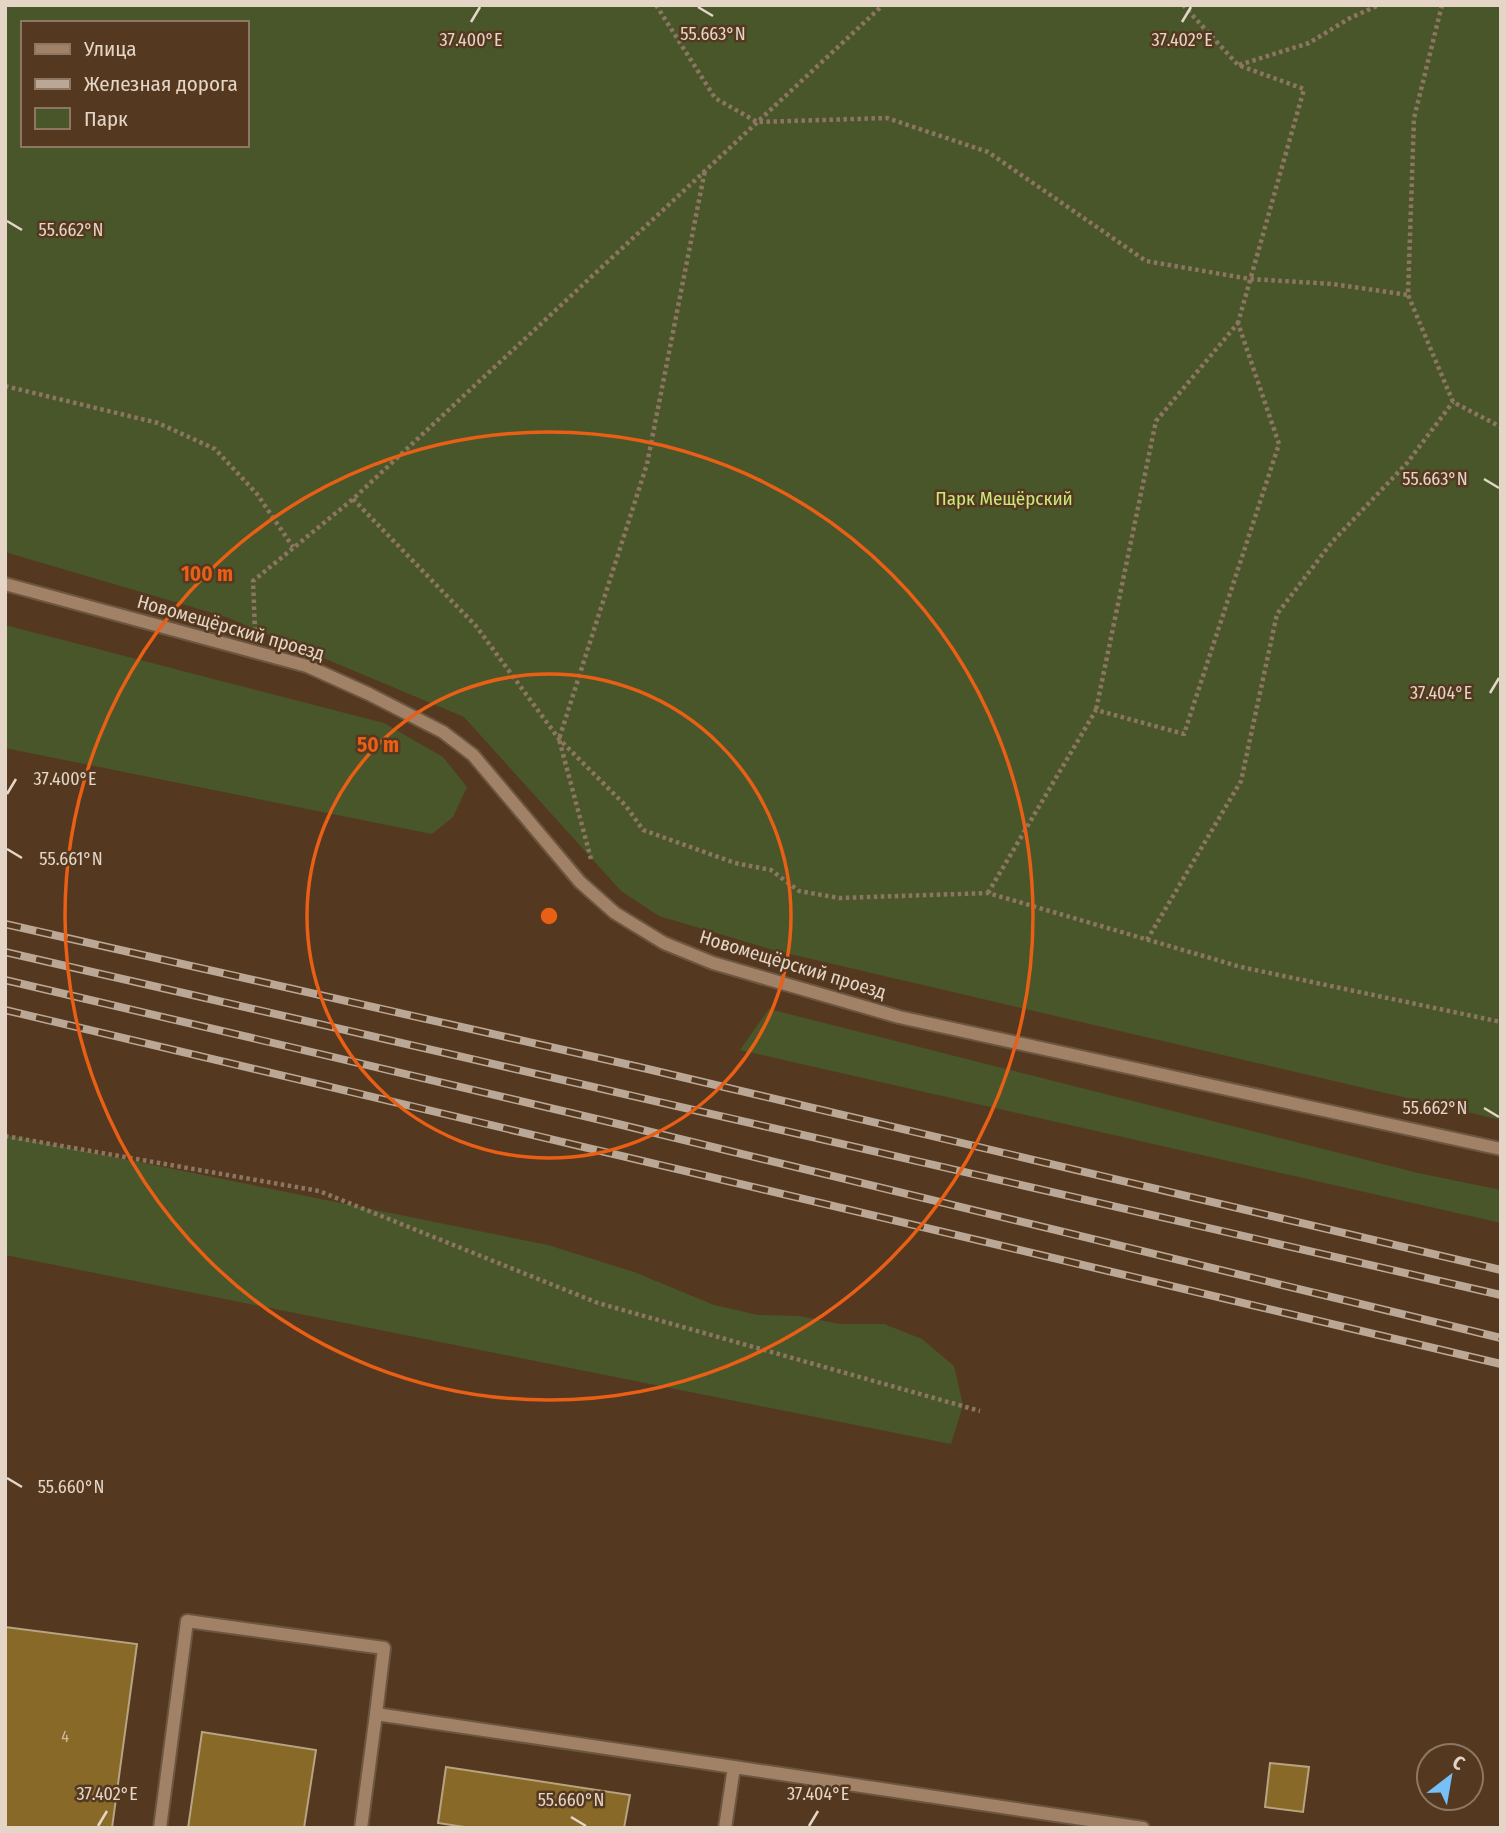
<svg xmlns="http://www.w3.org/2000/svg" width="1506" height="1833" font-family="'Fira Sans Condensed',sans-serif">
  <rect width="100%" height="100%" fill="#543920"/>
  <g fill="#49562a" fill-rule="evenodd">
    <path d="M5 5H1501V1120L773 950 659 916 621 891 464 717 226 617 5 552ZM23 23H247V145H23Z"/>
    <path d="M5 625 384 723 443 757 467 787 453 817 432 834 5 748Z"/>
    <path d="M769 1009 1418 1173 1501 1190V1223L740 1050Z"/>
    <path d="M5 1135 548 1245 634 1272 714 1305 758 1315 799 1316 840 1324H884L922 1339 954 1366 963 1405 951 1444 5 1255Z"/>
  </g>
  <g fill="#886928" stroke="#b7a481" stroke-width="2">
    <path d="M5 1627 137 1644 112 1828H5Z"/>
    <path d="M202 1732 316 1750 304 1828H188Z"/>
    <path d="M1270 1763 1309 1767 1303 1812 1265 1807Z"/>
    <path d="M446 1767 630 1795 624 1828H471L438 1823Z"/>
  </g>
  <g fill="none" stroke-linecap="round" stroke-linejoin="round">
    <g stroke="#6d5640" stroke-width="16">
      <g id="minor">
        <path d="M5 584 307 666 369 694 443 732 473 755 580 882 615 913 664 943 713 963 899 1017 1501 1149"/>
        <path d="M160 1828 187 1621 384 1648 376 1714"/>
        <path d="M361 1828 376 1714 734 1767"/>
        <path d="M725 1828 734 1767 1143 1828"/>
      </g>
    </g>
    <g stroke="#8d7661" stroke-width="4.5" stroke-dasharray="3.5 3.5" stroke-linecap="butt">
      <path d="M656 5 715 98 757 122 887 118 988 152 1146 261 1250 279 1333 284 1408 295"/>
      <path d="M1183 5 1238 65 1304 89 1238 323"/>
      <path d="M1442 5 1414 118 1408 295 1453 402 1501 427"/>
      <path d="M1239 65 1309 43 1350 18 1379 5"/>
      <path d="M5 386 158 423 215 449 257 494 293 547"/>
      <path d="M353 499 476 626 559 739 626 806 643 830 735 863 771 870 799 891 839 898 988 893 1241 967 1501 1022"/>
      <path d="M255 631 253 581 353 499 883 5"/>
      <path d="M591 859 559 739 647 464 705 170"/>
      <path d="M988 893 1096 710 1184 734 1279 444 1238 323 1156 421 1096 710"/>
      <path d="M1147 940 1241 781 1277 614 1332 542 1407 463 1453 402"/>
      <path d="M5 1136 319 1191 598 1303 980 1411"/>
    </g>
    <use href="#minor" stroke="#a18267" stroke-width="12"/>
    <g stroke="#baa795" stroke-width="8">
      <g id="rail">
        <path d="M5 924 639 1067 1501 1270"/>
        <path d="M5 952 1501 1295"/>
        <path d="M5 980 618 1124 1501 1338"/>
        <path d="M5 1010 1501 1364"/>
      </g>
    </g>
    <use href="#rail" stroke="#543920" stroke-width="5" stroke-dasharray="16" stroke-linecap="butt"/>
  </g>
  <path fill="none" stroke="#e5d5c6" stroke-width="2.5" d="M698 7 713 16M471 22 480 7M1182 22 1191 7M7 221 22 230M1484 479 1499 488M1490 693 1499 678M7 794 16 779M7 849 22 858M1484 1108 1499 1117M7 1478 22 1487M571 1817 586 1826M98 1826 107 1811M809 1826 818 1811"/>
  <g fill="none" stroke="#e85f15" stroke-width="3.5">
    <circle cx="549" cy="916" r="242"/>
    <circle cx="549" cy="916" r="484"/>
  </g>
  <g text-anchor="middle" stroke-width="5" stroke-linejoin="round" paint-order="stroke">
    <g font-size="16" fill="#ceba9e">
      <text x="65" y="1742">4</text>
    </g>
    <g font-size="19" fill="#c8ea7b" stroke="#543920">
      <text x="1004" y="505">Парк Мещёрский</text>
    </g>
    <g font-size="19" fill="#e5d5c6" stroke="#543920">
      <text transform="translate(231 627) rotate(16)" y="7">Новомещёрский проезд</text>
      <text transform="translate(793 964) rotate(17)" y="7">Новомещёрский проезд</text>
    </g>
  </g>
  <g font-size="18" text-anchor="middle" fill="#e5d5c6" stroke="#543920" stroke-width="5" stroke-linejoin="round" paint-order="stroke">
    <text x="713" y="40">55.663°N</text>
    <text x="471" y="46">37.400°E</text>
    <text x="1182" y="46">37.402°E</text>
    <text x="71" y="236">55.662°N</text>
    <text x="1435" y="485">55.663°N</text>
    <text x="1441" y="699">37.404°E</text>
    <text x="65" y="785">37.400°E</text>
    <text x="71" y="865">55.661°N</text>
    <text x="1435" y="1114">55.662°N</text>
    <text x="71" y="1493">55.660°N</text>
    <text x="107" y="1800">37.402°E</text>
    <text x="818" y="1800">37.404°E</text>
    <text x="571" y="1806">55.660°N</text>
  </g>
  <circle cx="549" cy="916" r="10" fill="#e85f15" stroke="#543920" stroke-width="3.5"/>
  <g font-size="21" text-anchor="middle" font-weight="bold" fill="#e85f15" stroke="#543920" stroke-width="5" stroke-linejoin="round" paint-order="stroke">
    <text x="207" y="581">100 m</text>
    <text x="378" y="752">50 m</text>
  </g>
  <rect width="1506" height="1833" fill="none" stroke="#e5d5c6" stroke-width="14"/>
  <rect x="21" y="21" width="228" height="126" fill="#543920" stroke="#8e7762" stroke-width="2"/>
  <rect x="35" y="44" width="35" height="10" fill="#a18267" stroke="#8e7762" stroke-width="2"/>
  <text x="84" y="56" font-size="21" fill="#e5d5c6">Улица</text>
  <rect x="35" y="79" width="35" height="10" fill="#baa795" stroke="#8e7762" stroke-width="2"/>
  <text x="84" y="91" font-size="21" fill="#e5d5c6">Железная дорога</text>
  <rect x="35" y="108" width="35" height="21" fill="#49562a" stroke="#8e7762" stroke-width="2"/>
  <text x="84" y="126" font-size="21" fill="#e5d5c6">Парк</text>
  <g transform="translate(1450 1777) rotate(31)"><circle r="33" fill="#543920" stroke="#8e7762" stroke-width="2"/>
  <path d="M0-5L12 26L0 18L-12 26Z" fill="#77bff7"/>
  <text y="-10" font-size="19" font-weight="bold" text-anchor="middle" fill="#e5d5c6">С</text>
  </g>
</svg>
